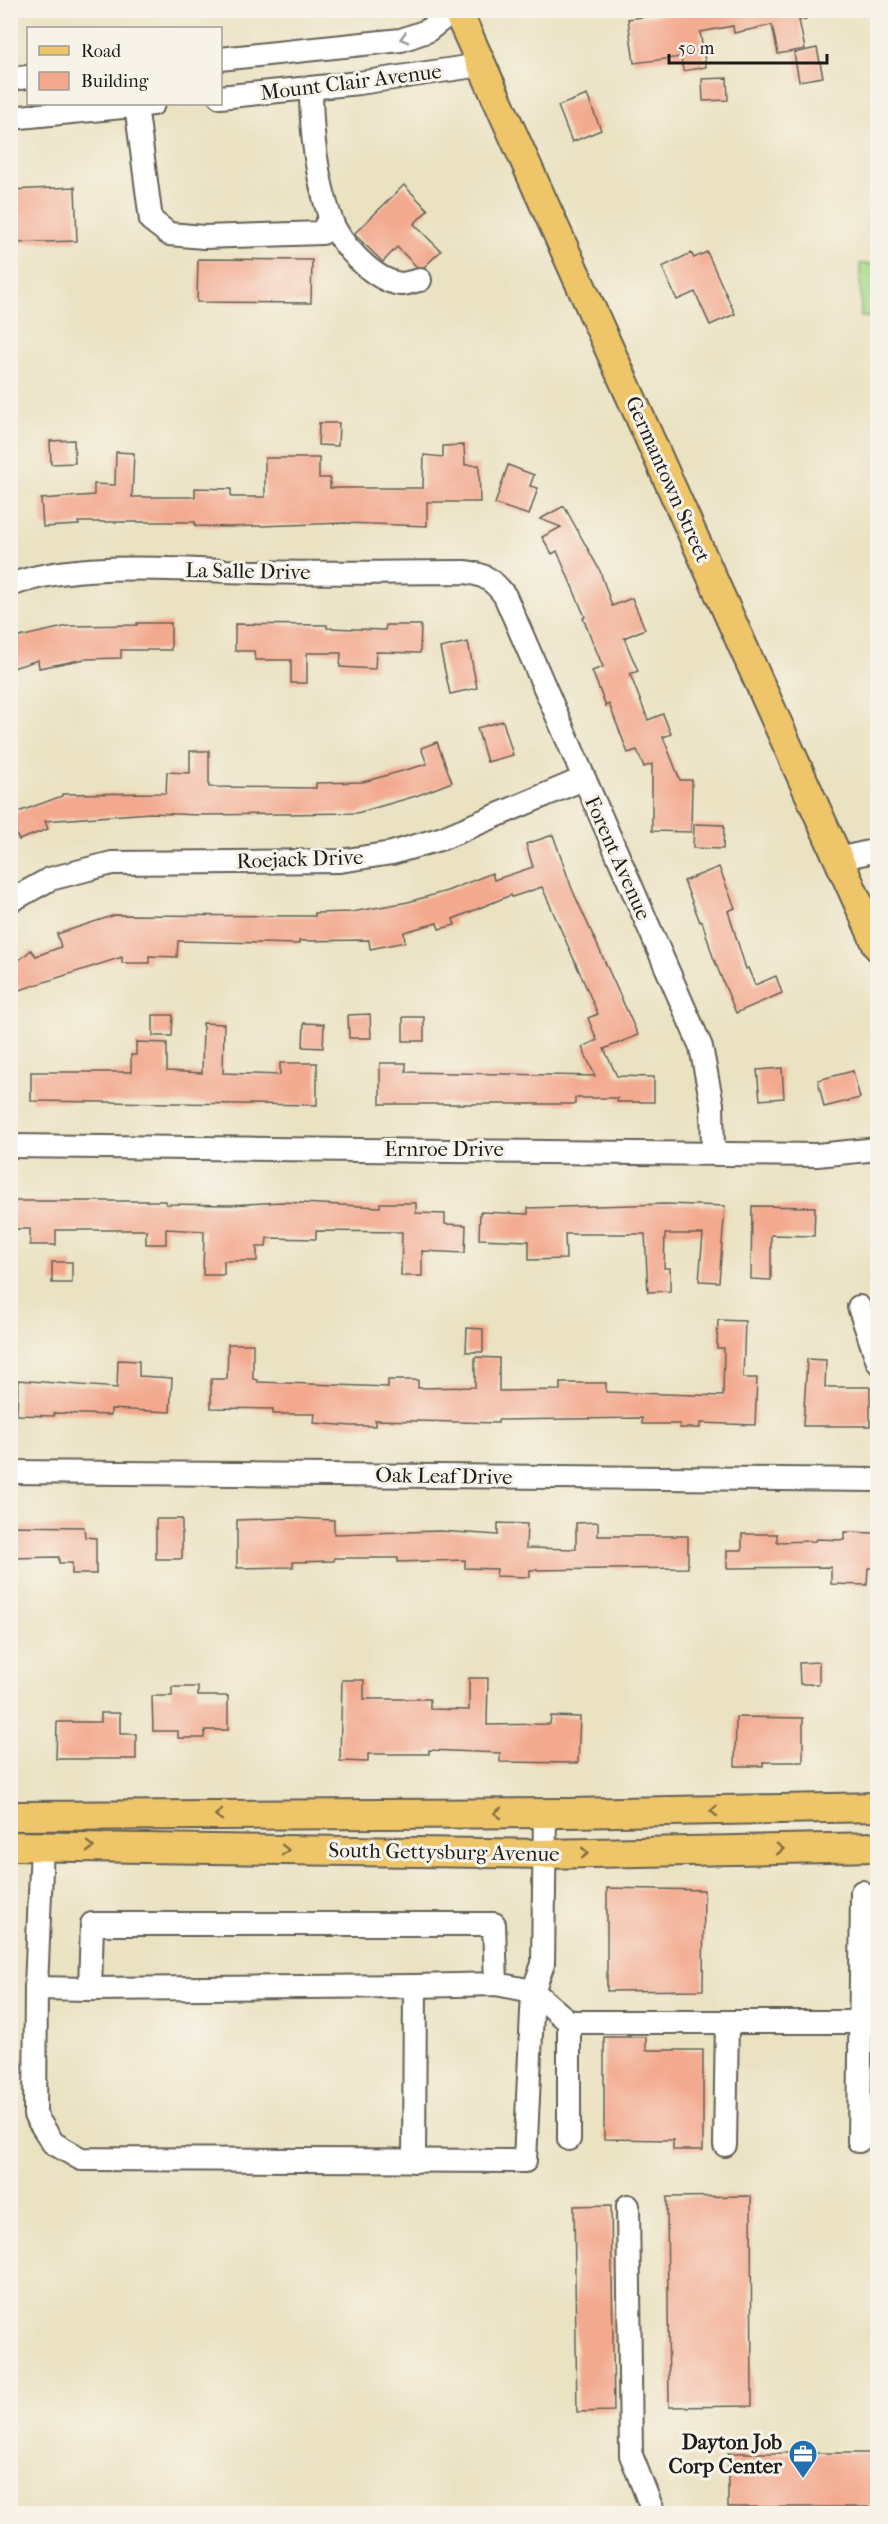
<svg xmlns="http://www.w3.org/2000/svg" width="888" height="2524" font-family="'IM FELL French Canon',serif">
  <rect width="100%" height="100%" fill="#f7f3e8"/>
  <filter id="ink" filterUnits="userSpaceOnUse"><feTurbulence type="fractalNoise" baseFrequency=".0167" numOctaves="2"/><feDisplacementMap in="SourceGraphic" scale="12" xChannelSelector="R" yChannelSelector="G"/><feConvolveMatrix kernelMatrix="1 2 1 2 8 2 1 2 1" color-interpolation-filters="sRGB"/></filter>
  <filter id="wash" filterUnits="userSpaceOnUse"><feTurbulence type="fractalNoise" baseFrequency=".008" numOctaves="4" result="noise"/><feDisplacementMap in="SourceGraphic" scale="24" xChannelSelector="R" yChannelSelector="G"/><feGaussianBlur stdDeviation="1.35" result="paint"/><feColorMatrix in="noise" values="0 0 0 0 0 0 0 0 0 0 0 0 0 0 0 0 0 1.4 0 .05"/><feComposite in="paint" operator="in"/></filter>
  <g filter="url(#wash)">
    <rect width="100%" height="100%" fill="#ebe2c2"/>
    <path fill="#a5da8b" stroke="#607b54" stroke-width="1.5" d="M860 264H877V317H861Z"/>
    <g id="blocks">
      <g fill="#f3a98e">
        <path d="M672 10H805L806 19 799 20 805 49 778 54 772 25 734 33 733 26 700 32 706 67 683 71 681 57 634 63 628 19 673 13Z"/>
        <path d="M817 48 823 77 799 81 794 53Z"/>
        <path d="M727 78 728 100 703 101 702 79Z"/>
        <path d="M587 95 601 130 572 142 558 106Z"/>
        <path d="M404 185 428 210 414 224 441 251 424 267H417L397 247 383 262 354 234Z"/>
        <path d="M75 187 77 241 10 243V190Z"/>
        <path d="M707 252 735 314 710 325 695 292 677 300 662 267 691 253 694 258Z"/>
        <path d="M198 259 312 260 311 303 197 302Z"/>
        <path d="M319 423H339L338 446 318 445Z"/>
        <path d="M74 440 75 463 51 464 50 441Z"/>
        <path d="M464 445 465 465H479L480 502H427V526L344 523 230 527 195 526V522H78L79 525 43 527 41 499 94 495V484L115 485 116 452 134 453 132 497H195V488L231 489V497H265V458H319V478H330V488H423L424 455 443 457V446Z"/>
        <path d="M508 465 534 475 530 486 538 488 529 515 495 504Z"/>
        <path d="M564 506 600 571 612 606 632 598 645 629 624 638 638 671 630 674 648 720 663 714 671 734 663 737 680 780H692L691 832 652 831V764L644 767 637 750 628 753 609 704 606 706 592 671 603 667 583 618 585 617 557 551 552 554 542 537 561 527 540 519Z"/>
        <path d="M137 623H171V650H121V658L85 659 39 668 38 660 10 669V639L68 626 137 625Z"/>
        <path d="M235 624 327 625V628L385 630 386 625H421L420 653 376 652 375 669 340 667 341 653H307V683H291V660H255L254 651H235Z"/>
        <path d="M468 642 477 688 450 694 440 648Z"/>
        <path d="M503 721 513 755 487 762 477 728Z"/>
        <path d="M437 742 452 782 416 796 357 813 199 815 150 813 45 821 48 829 19 840 10 822V815L62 796V794L166 793 167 772 190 773V751H209V787L316 788V783L363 782 427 764 421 748Z"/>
        <path d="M694 824 724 825 723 849 693 848Z"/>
        <path d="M553 835 572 889 638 1035 604 1049 617 1076 654 1077V1102H617L618 1098H575V1104H380V1063H406V1072L595 1076 582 1047 597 1040 588 1018 598 1014 542 887 512 897 511 895 453 919 455 925 439 929 437 923 404 932 405 942 370 949 369 940 299 941V944L178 941 177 957 149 956V963H122V957L20 990 10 979V968L31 950 36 956 61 947 57 934 115 915 315 916V913L352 912 408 902 447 891 492 873 494 880 533 867 526 844Z"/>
        <path d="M719 867 735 908 728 911 746 969 748 968 755 985 776 976 782 993 736 1013 713 957 702 921 700 922 684 881Z"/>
        <path d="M370 1014 371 1038H349L348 1015Z"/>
        <path d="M153 1015H173L172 1036H153Z"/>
        <rect x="403" y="1017" width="21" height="24"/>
        <path d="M203 1023 224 1024 223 1073 280 1075V1063H317V1105L31 1101V1072H131V1055H136V1042L167 1043V1071L202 1073Z"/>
        <path d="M304 1023 324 1024 323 1048 303 1047Z"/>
        <path d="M782 1068 784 1098 760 1100 757 1070Z"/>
        <path d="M853 1071 860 1098 824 1107 818 1080Z"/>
        <path d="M10 1201H166V1204L230 1205 281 1202 380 1207V1203H416V1213L445 1214V1224L466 1225 465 1253 422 1251V1276H401L402 1232 316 1231V1239L267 1238 266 1247H257V1261H224V1275H203L204 1231 166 1229V1244H146V1230H56V1245H30V1229H10Z"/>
        <path d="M665 1204 725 1206 719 1282 699 1281 703 1234H665L664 1268H670V1291L648 1292 645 1234H565L566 1259 529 1260V1241L479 1239 480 1212 528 1214V1208Z"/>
        <path d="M752 1206 815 1207 814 1236 771 1235V1280L751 1279Z"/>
        <rect x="52" y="1262" width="20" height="21"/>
        <path d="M718 1320 745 1321 743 1378H757L755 1425 700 1423V1428H680V1424H642V1418L498 1420V1423L375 1420V1426H352L314 1423 315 1414H273V1409L211 1408V1379H227L228 1344H253V1379L258 1380V1382L388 1387V1380H418V1388L475 1387V1357L499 1358V1391L560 1390V1383H606V1392L723 1396 724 1348H717Z"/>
        <path d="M467 1328 483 1329V1352H466Z"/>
        <path d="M807 1359 826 1360 825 1387H870V1426H803Z"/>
        <path d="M118 1360 139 1361V1376L172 1378 170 1412 111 1409V1415L54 1413V1416L17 1415 18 1380 117 1388Z"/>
        <path d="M293 1518 334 1520V1534L440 1531 498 1535V1523L527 1524 526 1548 576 1549V1523L598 1522V1536H688V1568L530 1570V1577L496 1576 497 1569 465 1568V1560L398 1562V1558H334V1561L293 1562V1567L237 1568V1520Z"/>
        <rect x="156" y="1519" width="26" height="40"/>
        <path d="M10 1526 84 1527 85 1537 96 1538V1574H72V1563H59V1557L10 1558Z"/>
        <path d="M844 1532 876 1533 875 1568H868L867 1585 831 1584V1567L727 1568V1550H742V1534H777V1542L815 1541 816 1539 844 1540Z"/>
        <path d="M819 1662V1684H800L799 1663Z"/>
        <path d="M469 1678H488L487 1725 550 1724 551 1716 580 1717 578 1763 500 1762V1753L429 1750V1754H368V1762L340 1761 342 1680H364V1699H430V1709L469 1710Z"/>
        <path d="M172 1687H198V1696H228V1730H205L204 1738H178V1731H153L152 1696H172Z"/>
        <path d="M101 1713H120V1734H136V1759H56L57 1722H101Z"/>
        <path d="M736 1717 803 1718V1762H763V1766H735Z"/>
        <path d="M607 1888 704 1890 703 1990 607 1991Z"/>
        <path d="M604 2037H646V2050H703V2150H673V2140L604 2139Z"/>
        <path d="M751 2196 752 2406 669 2407 667 2197Z"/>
        <path d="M611 2205 614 2411 577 2412 574 2206Z"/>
        <rect x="728" y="2453" width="150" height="54"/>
      </g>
    </g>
  </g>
  <g filter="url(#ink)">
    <use href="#blocks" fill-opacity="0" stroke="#646156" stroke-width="1.5"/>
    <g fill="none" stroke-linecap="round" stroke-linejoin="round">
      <g stroke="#646156" stroke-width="26">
        <g id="minor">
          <path d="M220 59 401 40 427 31 454 10"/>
          <path d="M10 79 28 77"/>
          <path d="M220 97 359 83 481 65"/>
          <path d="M136 105 151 220 169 234 204 237 322 233 330 217C316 175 311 132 311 88"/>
          <path d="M10 118 153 104"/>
          <path d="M330 217C338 242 373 281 401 284 406 284 414 281 420 280"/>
          <path d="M10 585C80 559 186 571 260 572 328 574 397 572 465 572 485 574 494 581 505 596L701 1047 712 1104 713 1152"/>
          <path d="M838 859 878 850"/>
          <path d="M10 901 50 879 112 863 340 861 392 853 443 838 583 779"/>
          <path d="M10 1146 817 1155 878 1149"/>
          <path d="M859 1307 878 1362"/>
          <path d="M10 1472 878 1480"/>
          <path d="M42 1846 36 1988 35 2115 53 2143 81 2159 525 2161 533 1991 543 1964 545 1813"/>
          <path d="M415 1986 90 1989 92 1924H494L496 1984"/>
          <path d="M36 1988 90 1989"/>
          <path d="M569 2139V2022"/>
          <path d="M859 2141 862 1892"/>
          <path d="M725 2145 727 2022"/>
          <path d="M414 2161 415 1986 496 1984 533 1991 569 2022H878"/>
          <path d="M628 2206 631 2455 654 2514"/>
        </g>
      </g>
      <g stroke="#646156" stroke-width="32">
        <g id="major">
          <path d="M457 10 878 947"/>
          <path d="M10 1816 570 1813 878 1807"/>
          <path d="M10 1846 545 1854 878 1847"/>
        </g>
      </g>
      <use href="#minor" stroke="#fff" stroke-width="22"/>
      <use href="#major" stroke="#eec569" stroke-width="28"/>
    </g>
    <defs><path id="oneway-chevron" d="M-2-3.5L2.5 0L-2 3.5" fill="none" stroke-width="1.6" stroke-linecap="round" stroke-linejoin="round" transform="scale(1.5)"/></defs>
    <use stroke="#999" href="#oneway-chevron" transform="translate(404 38) rotate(165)"/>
    <g stroke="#857042">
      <use href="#oneway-chevron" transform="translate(714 1811) rotate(179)"/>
      <use href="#oneway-chevron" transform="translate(498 1813) rotate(180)"/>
      <use href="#oneway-chevron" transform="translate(219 1815) rotate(180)"/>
      <use href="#oneway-chevron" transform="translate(90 1847) rotate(1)"/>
      <use href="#oneway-chevron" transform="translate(780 1849) rotate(-1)"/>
      <use href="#oneway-chevron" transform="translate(285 1850) rotate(1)"/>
      <use href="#oneway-chevron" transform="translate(585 1853)"/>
    </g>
  </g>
  <defs>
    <g id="office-pin" transform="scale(1.5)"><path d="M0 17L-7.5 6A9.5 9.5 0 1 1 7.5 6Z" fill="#1f6fb2" stroke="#f7f3e8"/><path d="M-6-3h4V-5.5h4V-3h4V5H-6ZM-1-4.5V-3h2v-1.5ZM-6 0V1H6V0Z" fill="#fff"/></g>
  </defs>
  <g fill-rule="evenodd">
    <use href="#office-pin" x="803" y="2454"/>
  </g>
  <g text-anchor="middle" stroke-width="6" stroke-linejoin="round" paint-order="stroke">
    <g font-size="21" fill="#1c1c1c" stroke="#f7f3e8">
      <text transform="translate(351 82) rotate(-7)" y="7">Mount Clair Avenue</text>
      <text transform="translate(668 479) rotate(66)" y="7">Germantown Street</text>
      <text transform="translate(248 571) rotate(1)" y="7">La Salle Drive</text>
      <text transform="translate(618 858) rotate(66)" y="7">Forent Avenue</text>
      <text transform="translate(300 859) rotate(-2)" y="7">Roejack Drive</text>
      <text x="444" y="1156">Ernroe Drive</text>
      <text transform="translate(444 1476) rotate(1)" y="7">Oak Leaf Drive</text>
      <text transform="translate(444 1852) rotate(1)" y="7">South Gettysburg Avenue</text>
    </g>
    <g font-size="21" font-weight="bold" fill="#1c1c1c" stroke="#f7f3e8" text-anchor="end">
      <text x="782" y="2449">Dayton Job<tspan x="782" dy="24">Corp Center</tspan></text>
    </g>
  </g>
  <rect width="888" height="2524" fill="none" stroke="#f7f3e8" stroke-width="36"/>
  <rect x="27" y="27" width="195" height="78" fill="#f7f3e8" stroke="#9f9d96" stroke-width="1.5"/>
  <rect x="39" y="46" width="30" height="9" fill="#eec569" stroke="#9f9d96" stroke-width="1.5"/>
  <text x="81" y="57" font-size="18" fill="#1c1c1c">Road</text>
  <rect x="39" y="72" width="30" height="18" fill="#f3a98e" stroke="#9f9d96" stroke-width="1.5"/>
  <text x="81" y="87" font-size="18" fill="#1c1c1c">Building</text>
  <path d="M669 54v9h158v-9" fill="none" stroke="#1c1c1c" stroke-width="3"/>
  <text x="678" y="54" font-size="18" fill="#1c1c1c" stroke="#f7f3e8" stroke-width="4.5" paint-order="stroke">50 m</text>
</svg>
